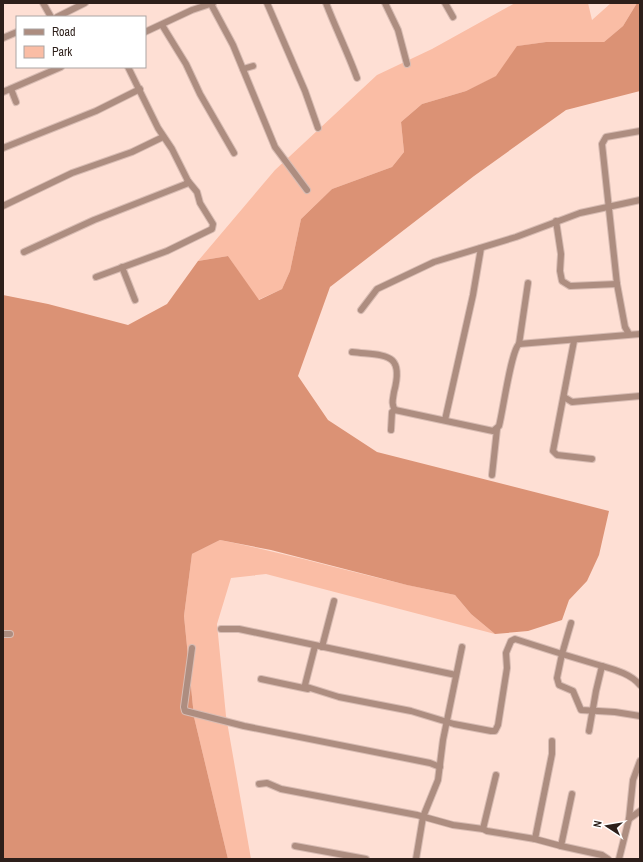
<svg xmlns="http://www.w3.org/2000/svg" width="643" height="862" font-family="'Archivo Narrow',sans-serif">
  <rect width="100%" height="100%" fill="#fedfd4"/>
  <g fill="#fabda5">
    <path d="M515 3H588L592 20 611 3H637L623 26 604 42H546L518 46 497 76 466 91 422 104 401 122 404 152 392 167 332 189 301 219 290 271 282 289 258 300 228 256 198 261 275 170 377 75 432 49Z"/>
    <path d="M220 540C299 556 376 580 455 595L471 614 495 634 266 574 231 578 217 624 226 716 251 859H228L194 717 184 616 192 554Z"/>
  </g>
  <path fill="#db9275" d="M637 3H640V91L566 110 474 176 330 287 298 376 328 420 377 452 609 511 599 555 587 581 569 600 562 620 528 631 495 634 471 614 455 595 407 585 271 550 220 540 192 554 184 616 194 717 228 859H3V295L48 304 128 325 167 304 198 261 228 256 259 300 282 289 290 271 301 219 332 189 392 167 404 152 401 122 422 104 466 91 496 76 517 46 546 42H604L623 26Z"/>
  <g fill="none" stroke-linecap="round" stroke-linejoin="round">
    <g stroke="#d8bcb3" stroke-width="8">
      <g id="minor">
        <path d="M43 3 51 17"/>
        <path d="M267 3 305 91 318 128"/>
        <path d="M326 3C336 29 348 53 357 78"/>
        <path d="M385 3 398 30 407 64"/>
        <path d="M445 3 453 17"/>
        <path d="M211 4 233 45 275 147 307 190"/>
        <path d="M57 17 85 3"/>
        <path d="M162 25 186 64 200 94 234 153"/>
        <path d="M145 32 192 10 213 3"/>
        <path d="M3 38 17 32"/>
        <path d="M243 69 253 66"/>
        <path d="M11 89 16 102"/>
        <path d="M3 92 61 67"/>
        <path d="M3 148 96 111 140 89"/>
        <path d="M3 206 72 173 132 152 163 137"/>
        <path d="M556 221 561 254 560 271 562 281 570 286 617 284"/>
        <path d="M24 252 94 220 186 184 188 181"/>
        <path d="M122 267 135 300"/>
        <path d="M96 277 167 251 212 229 213 224 200 203 197 192 188 181 172 149 158 128 128 67"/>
        <path d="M361 310 377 289 434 262 516 237 580 213 640 200"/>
        <path d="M629 334 625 327 617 284 602 144 606 137 640 131"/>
        <path d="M574 341 553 451 557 455 592 459"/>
        <path d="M519 344 528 283"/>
        <path d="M352 352C384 356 405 351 394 392 393 399 391 404 395 410"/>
        <path d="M564 397 572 402 640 396"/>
        <path d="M445 420 473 295 481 248"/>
        <path d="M391 430 392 412 395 410 493 431 499 426C503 411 511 351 519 344L640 334"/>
        <path d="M492 475 497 429"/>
        <path d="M571 623 562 654 602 666"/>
        <path d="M221 629H239L456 675"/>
        <path d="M3 634H10"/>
        <path d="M315 646 305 685 307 687 339 697 411 711 454 724 491 731H495L498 725 507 668 506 653 511 641 515 639 562 654 557 678 559 685 573 691 581 710 615 712 640 716"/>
        <path d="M322 647 334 601"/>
        <path d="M192 648 184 707 185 711 244 726 430 763 440 767"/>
        <path d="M261 679 308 689"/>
        <path d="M589 731 596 691 602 666C616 670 631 674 640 685"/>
        <path d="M552 741V754L535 839 561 846"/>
        <path d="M496 775 483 829 487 831 535 839"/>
        <path d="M259 784 267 783 281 789 417 815 453 825 483 829"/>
        <path d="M572 794 561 846 602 855 608 859"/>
        <path d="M629 819 640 811"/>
        <path d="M295 846 366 859"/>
        <path d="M416 859 423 817 438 780 443 740 462 647"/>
        <path d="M619 859 629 819 633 780 640 761"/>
      </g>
    </g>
    <use href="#minor" stroke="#ad8d80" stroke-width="6"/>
  </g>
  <rect width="643" height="862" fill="none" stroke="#2d1f1a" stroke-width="8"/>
  <rect x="16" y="16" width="130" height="52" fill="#ffffff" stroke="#aba5a3"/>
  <rect x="24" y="29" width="20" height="6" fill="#ad8d80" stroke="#aba5a3"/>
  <text x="52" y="36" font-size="12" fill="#2d1f1a">Road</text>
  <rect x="24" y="46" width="20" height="12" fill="#fabda5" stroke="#aba5a3"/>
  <text x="52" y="56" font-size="12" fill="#2d1f1a">Park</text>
  <g transform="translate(607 826) rotate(282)" stroke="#ffffff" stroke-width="3" paint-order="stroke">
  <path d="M0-3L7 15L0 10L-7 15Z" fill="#2d1f1a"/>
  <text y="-6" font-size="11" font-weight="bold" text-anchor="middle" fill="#2d1f1a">N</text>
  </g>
</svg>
